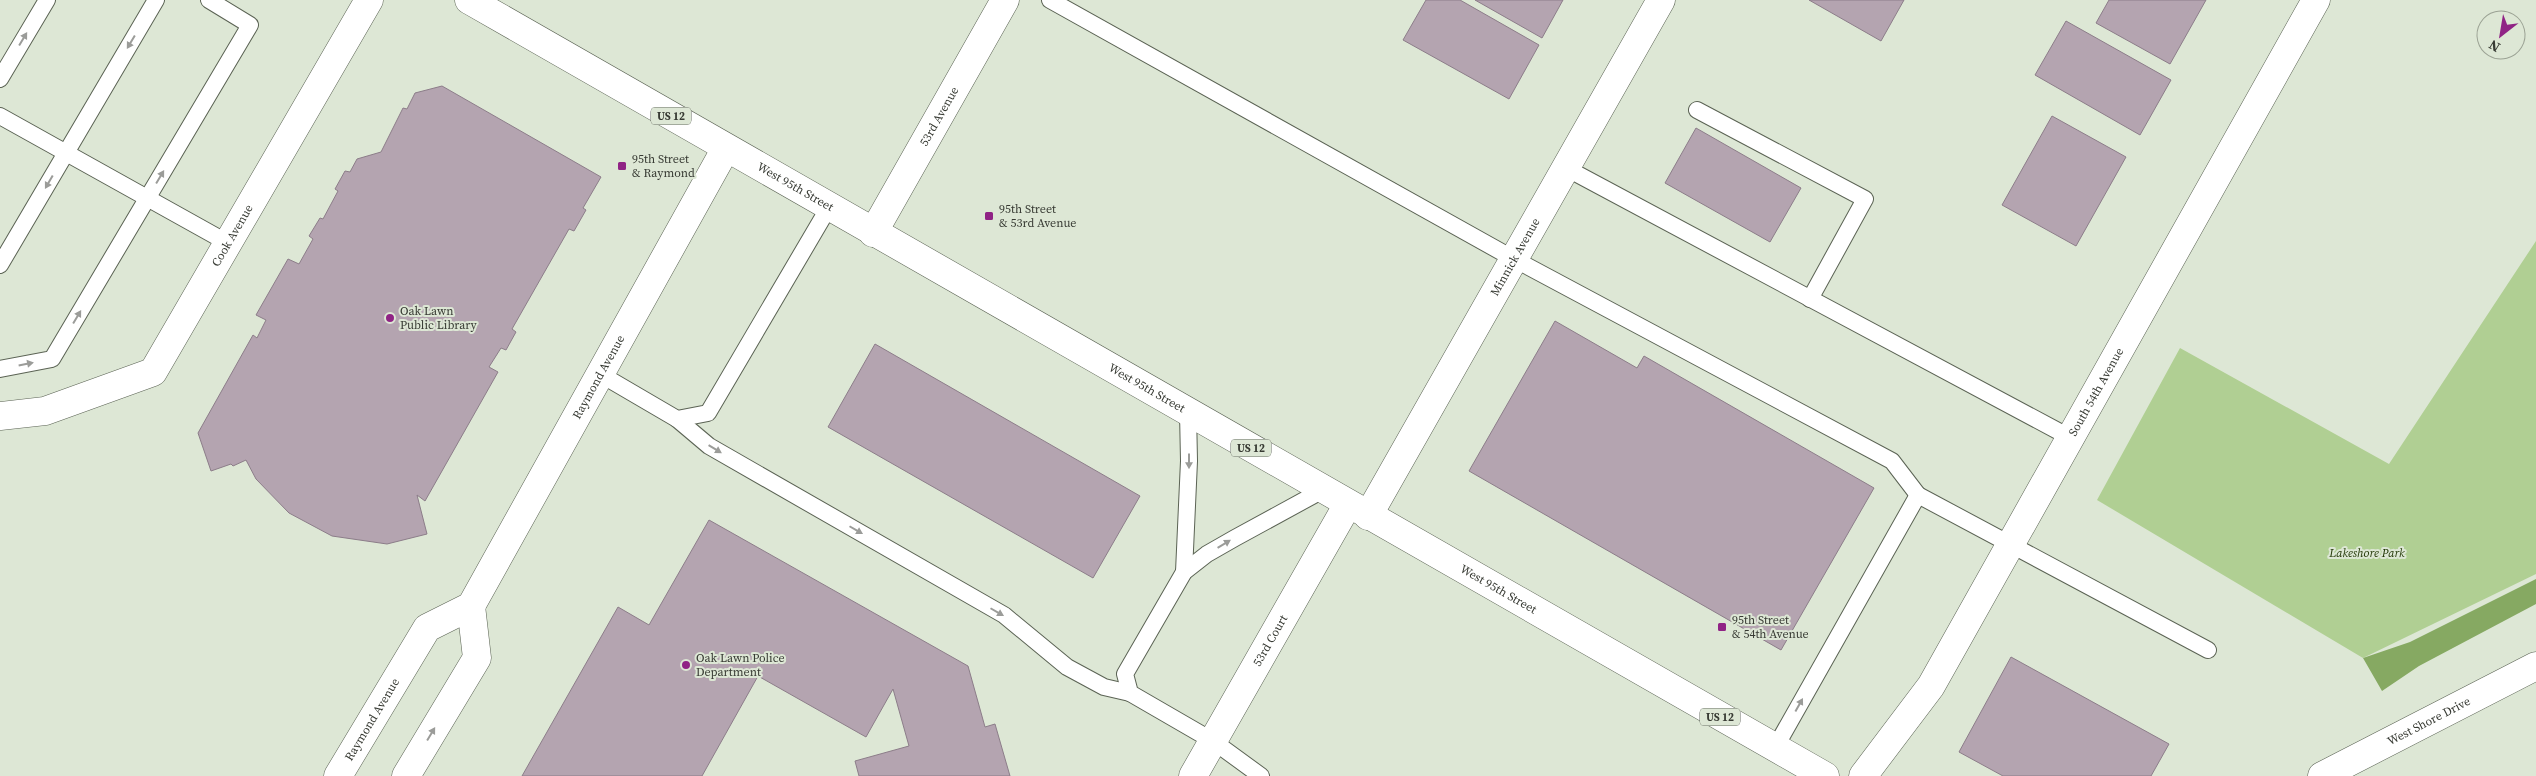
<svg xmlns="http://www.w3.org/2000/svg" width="2536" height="776" font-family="'Source Serif 4',serif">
  <rect width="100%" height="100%" fill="#dde7d5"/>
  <path fill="#b0cf93" d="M2536 241V574L2363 658 2097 500 2180 348 2389 464Z"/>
  <path fill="#86a962" d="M2536 579V604L2419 666 2382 691 2363 658 2410 642Z"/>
  <g fill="#b4a4b0" stroke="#8c7d89">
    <path d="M1426 0H1460L1539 45 1509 99 1403 40Z"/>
    <path d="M1475 0H1563L1542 38Z"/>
    <path d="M1809 0H1904L1881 41Z"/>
    <path d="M2109 0H2206L2170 64 2096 23Z"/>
    <path d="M2066 21 2171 80 2140 135 2035 75Z"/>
    <path d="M442 86 601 177 583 208 586 210 574 231 569 229 512 329 516 332 506 350 501 348 489 367 498 372 425 501 417 495 427 534 387 544 332 536 289 513 256 479 246 460 233 466 231 464 211 471 198 433 253 335 257 338 266 320 256 315 288 259 299 264 313 239 309 236 320 218 323 219 338 191 335 189 345 171 350 172 357 159 381 152 403 108 407 109 415 93Z"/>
    <path d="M2052 116 2126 157 2076 246 2002 205Z"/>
    <path d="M1696 128 1801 188 1770 242 1665 183Z"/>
    <path d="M1555 321 1637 368 1644 356 1874 488 1781 650 1469 471Z"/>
    <path d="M875 344 1140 496 1093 578 828 427Z"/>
    <path d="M709 520 968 666 985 727 995 724 1010 776H859L855 761 909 746 893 689 866 737 758 676 702 776H522L618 607 649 625Z"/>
    <path d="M2011 657 2169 744 2151 776H2003L1959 752Z"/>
  </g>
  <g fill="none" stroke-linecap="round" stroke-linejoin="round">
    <g stroke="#5b6354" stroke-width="18">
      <g id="service">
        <path d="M1050 0 1514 259 1892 461 1918 495"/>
        <path d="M0 79 47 0"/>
        <path d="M1697 110 1865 199 1810 299"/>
        <path d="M0 116 228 243"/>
        <path d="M1566 168 2071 438"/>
        <path d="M0 265 156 0"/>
        <path d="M0 369 52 359 250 25 209 0"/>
        <path d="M600 374 677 419 708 413 829 207"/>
        <path d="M677 419 709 446 1004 615 1067 667 1104 687 1130 693"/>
        <path d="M1184 572 1189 461 1188 412"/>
        <path d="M1775 748 1918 495 2208 650"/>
        <path d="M1261 776 1213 741 1130 693 1125 674 1184 572 1207 554 1235 538 1323 490"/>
      </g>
    </g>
    <g stroke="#5b6354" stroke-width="29">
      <g id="minor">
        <path id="s1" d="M873 233 1005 0"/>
        <path id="s2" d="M0 416 45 411 153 372 369 0"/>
        <path id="s3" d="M1368 516 1661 0"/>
        <path id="s4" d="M338 776 427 628 471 606 726 148"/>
        <path d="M406 776 477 658 471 606"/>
        <path id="s5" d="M1193 776 1348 504"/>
        <path id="s6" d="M1863 776 1931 686 2316 0"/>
        <path id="s7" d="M2322 776 2536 666"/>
      </g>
    </g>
    <g stroke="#5b6354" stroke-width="29">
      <g id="primary">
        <path id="s8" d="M469 0 1825 776"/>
      </g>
    </g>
    <use href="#service" stroke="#fff" stroke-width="16"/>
    <use href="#minor" stroke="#fff" stroke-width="28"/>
    <use href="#primary" stroke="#fff" stroke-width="28"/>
  </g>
  <defs><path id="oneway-solid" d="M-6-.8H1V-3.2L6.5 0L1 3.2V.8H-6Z" transform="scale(1.25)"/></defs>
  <g fill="#9b9c99">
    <use href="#oneway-solid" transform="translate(23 39) rotate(-59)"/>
    <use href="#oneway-solid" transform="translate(131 42) rotate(121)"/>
    <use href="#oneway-solid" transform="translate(160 177) rotate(-59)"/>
    <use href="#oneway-solid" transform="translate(49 182) rotate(120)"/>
    <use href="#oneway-solid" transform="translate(77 317) rotate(-59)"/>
    <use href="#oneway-solid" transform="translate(26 364) rotate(-11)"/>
    <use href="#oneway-solid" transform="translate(715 449) rotate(31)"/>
    <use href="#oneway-solid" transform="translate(1189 461) rotate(90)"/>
    <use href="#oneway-solid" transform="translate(856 530) rotate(30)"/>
    <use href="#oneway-solid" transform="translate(1224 544) rotate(-31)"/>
    <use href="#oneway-solid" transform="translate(997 612) rotate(30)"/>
    <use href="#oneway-solid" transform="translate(1799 705) rotate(-61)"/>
    <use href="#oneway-solid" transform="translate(431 734) rotate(-59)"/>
  </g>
  <g fill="#902385" stroke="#dde7d5" stroke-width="2">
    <rect x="617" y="161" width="10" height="10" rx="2.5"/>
    <rect x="984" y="211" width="10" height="10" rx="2.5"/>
    <circle cx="390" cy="318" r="5"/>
    <rect x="1717" y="622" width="10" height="10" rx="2.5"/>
    <circle cx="686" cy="665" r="5"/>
  </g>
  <g text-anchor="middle" stroke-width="4" stroke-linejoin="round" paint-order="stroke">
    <g fill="#dde7d5" stroke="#696e64" stroke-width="1">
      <rect x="651" y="107.5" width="40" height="17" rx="4"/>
      <rect x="1231" y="439.5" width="40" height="17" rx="4"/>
      <rect x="1700" y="708.5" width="40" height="17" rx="4"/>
    </g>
    <g font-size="11" font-weight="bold" fill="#373a33">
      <text x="671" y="120">US 12</text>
      <text x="1251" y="452">US 12</text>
      <text x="1720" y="721">US 12</text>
    </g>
    <g font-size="12" fill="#373a33" stroke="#dde7d5">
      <text dy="4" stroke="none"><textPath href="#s1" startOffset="134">53rd Avenue</textPath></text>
      <text dy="4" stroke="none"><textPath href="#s8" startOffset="376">West 95th Street</textPath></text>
      <text dy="4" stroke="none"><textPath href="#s2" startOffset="318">Cook Avenue</textPath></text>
      <text dy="4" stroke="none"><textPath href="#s3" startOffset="298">Minnick Avenue</textPath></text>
      <text dy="4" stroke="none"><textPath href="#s4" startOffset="484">Raymond Avenue</textPath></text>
      <text dy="4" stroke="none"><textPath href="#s8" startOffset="781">West 95th Street</textPath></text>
      <text dy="4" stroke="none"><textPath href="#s6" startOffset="450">South 54th Avenue</textPath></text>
      <text dy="4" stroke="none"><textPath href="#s8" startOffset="1186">West 95th Street</textPath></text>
      <text dy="4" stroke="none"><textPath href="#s5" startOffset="156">53rd Court</textPath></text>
      <text dy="4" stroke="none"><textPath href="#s4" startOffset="66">Raymond Avenue</textPath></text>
      <text dy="4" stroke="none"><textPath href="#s7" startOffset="120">West Shore Drive</textPath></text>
    </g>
    <g font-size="12" fill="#373a33" stroke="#dde7d5" text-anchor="start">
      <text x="632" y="163">95th Street<tspan x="632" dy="14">&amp; Raymond</tspan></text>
      <text x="999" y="213">95th Street<tspan x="999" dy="14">&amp; 53rd Avenue</tspan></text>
      <text x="400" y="315">Oak Lawn<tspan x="400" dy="14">Public Library</tspan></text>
      <text x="1732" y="624">95th Street<tspan x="1732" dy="14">&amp; 54th Avenue</tspan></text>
      <text x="696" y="662">Oak Lawn Police<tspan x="696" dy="14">Department</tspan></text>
    </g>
    <g font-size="12" font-style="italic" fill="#1e3300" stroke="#dde7d5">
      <text x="2367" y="557">Lakeshore Park</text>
    </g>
  </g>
  <g transform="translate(2501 35) rotate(211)"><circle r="24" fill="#dde7d5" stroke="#9ba294"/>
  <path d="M0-4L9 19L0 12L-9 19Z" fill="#902385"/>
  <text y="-8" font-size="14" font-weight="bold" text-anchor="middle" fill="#373a33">N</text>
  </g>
</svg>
